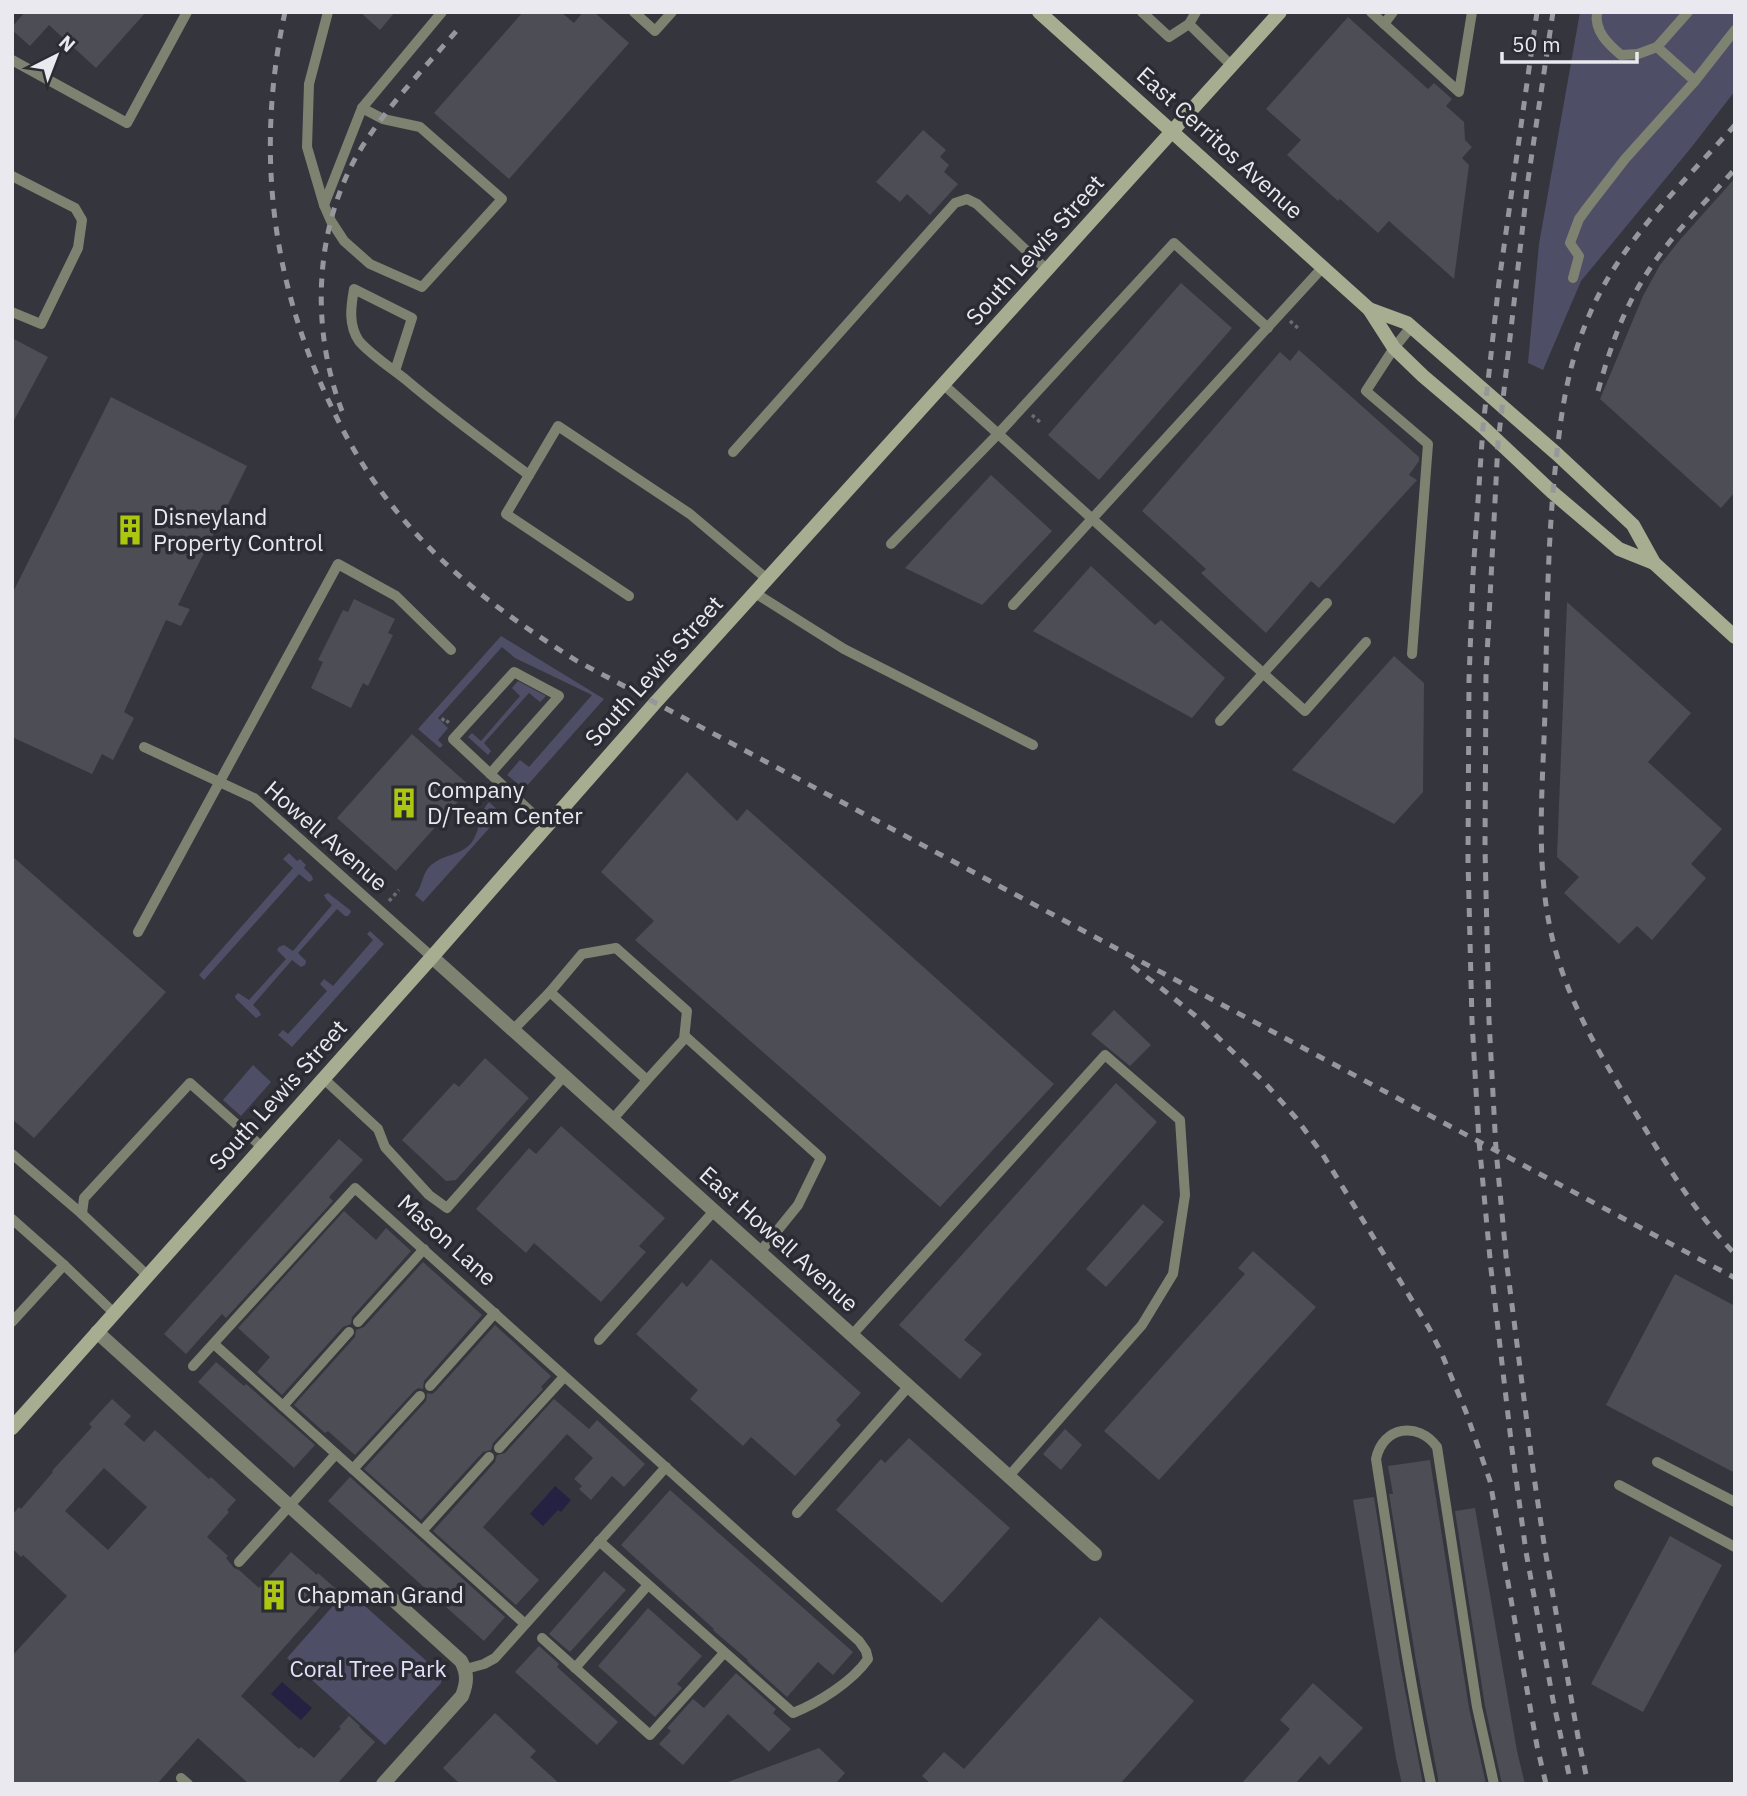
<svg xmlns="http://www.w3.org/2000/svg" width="1747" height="1796" font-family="'IBM Plex Sans',sans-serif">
  <rect width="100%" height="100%" fill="#35353d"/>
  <g fill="#4f4e67">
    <path d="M1580 12H1735V91L1690 149 1581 281 1543 370 1528 363 1539 244Z"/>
    <path d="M501 636 604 699 524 789 507 775 520 760 529 767 592 695 515 658 502 647 438 718 448 728 438 740 443 745 440 748 418 729Z"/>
    <path d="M518 681 546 696 540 702 529 693 484 743 491 751 488 755 468 737 472 733 481 741 520 696 512 688Z"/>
    <path d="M489 802 502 814 423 902 415 895C424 885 421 871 434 863 446 854 462 855 472 842 481 829 478 814 489 802Z"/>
    <path d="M289 853 297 861 300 859 306 865 304 868 312 876 313 880 309 882 299 874 204 980 199 975 293 868 283 859Z"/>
    <path d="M328 893 350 910 351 912 348 916H345L337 909 298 953 306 961 305 965 301 967 292 960 253 1005 259 1011 261 1015 256 1018 236 999 235 996 238 993 249 1000 286 959 277 950 279 947 284 945 293 951 332 905 326 899 324 895Z"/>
    <path d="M370 931 384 944 292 1047 278 1035 283 1030 288 1034 327 991 320 984 324 979 333 986 373 940 367 934Z"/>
    <path d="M253 1065 271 1082 241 1116 223 1100Z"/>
    <path d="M347 1590 441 1674V1683L385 1745 287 1658Z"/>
  </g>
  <g fill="#252142">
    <path d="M555 1486 571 1500 561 1512 558 1510 543 1526 530 1514Z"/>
    <path d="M282 1682 312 1708 301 1720 271 1694Z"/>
  </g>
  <g fill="#4d4d56" fill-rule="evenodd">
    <path d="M25 12H146L96 68 49 25 30 46 12 30V27Z"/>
    <path d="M360 12H395L380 30Z"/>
    <path d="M523 12H561L574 23 583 12H594L629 43 509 179 434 113Z"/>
    <path d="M1348 17 1428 89 1434 83 1452 99 1446 106 1464 122 1465 140 1472 147 1462 158 1469 165 1454 279 1389 221 1378 233 1340 199 1338 201 1287 155 1301 140 1266 109Z"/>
    <path d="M923 130 946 150 940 157 949 165 944 172 958 184 930 215 907 194 900 202 876 182Z"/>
    <path d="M1735 178V492L1721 508 1600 399 1643 296 1660 265 1679 241Z"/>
    <path d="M1181 283 1232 328 1099 480 1048 435Z"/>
    <path d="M12 338 48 357 12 424Z"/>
    <path d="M1299 350 1419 457V461L1409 475 1417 480 1319 588 1311 581 1266 633 1201 573 1206 569 1142 511 1280 352 1290 361Z"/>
    <path d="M111 397 247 466 178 605 190 609 181 626 166 620 124 712 134 718 113 760 102 754 92 774 12 737V594Z"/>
    <path d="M991 475 1052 531 982 605 905 568Z"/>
    <path d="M1091 566 1155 625 1161 620 1225 678 1192 718 1033 631Z"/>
    <path d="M354 599 395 619 388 633 393 635 368 686 363 683 351 708 311 688 323 662 318 660 343 610 348 612Z"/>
    <path d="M1567 602 1691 713 1648 762 1722 829 1691 864 1706 878 1652 940 1637 926 1619 944 1564 893 1579 877 1557 857Z"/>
    <path d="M1394 656 1424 683 1423 792 1394 824 1292 770Z"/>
    <path d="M412 734 471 787 396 871 337 818Z"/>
    <path d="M687 772 737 821 747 809 1054 1084 940 1207 635 940 654 921 601 872Z"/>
    <path d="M12 856 166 992 34 1138 12 1119Z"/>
    <path d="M1114 1010 1151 1045 1130 1066 1091 1034Z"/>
    <path d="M485 1058 529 1098 456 1180 446 1181 402 1140 454 1083 459 1087Z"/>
    <path d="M1116 1083 1157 1122 964 1340 982 1354 960 1379 899 1325Z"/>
    <path d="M561 1126 665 1218 639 1246 646 1252 601 1302 534 1243 526 1253 476 1209 529 1148 536 1154Z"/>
    <path d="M339 1139 363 1160 329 1197 333 1201 226 1318 222 1314 186 1354 164 1334Z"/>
    <path d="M1143 1204 1164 1222 1106 1287 1086 1269Z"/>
    <path d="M344 1211 376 1240 386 1228 411 1251 352 1317 351 1324 343 1327 282 1395 257 1372 270 1357 238 1328Z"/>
    <path d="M1253 1251 1316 1307 1159 1480 1104 1431 1245 1274 1238 1268Z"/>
    <path d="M711 1259 861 1393 836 1420 841 1425 795 1476 751 1437 743 1446 690 1399 698 1390 636 1334 682 1282 687 1287Z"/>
    <path d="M423 1262 482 1315 424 1381 423 1389 418 1388 414 1391 355 1455 328 1431 325 1433 294 1405 355 1337 356 1330 364 1327Z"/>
    <path d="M1675 1274 1735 1306V1473L1606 1405Z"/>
    <path d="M495 1325 551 1376 541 1387 543 1389 493 1443 491 1450 483 1452 421 1520 364 1469 426 1401 427 1393 432 1394 436 1391Z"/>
    <path d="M216 1362 244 1386 246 1384 315 1445 294 1468 198 1382Z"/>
    <path d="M112 1399 131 1416 124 1424 144 1442 155 1430 209 1479 211 1477 236 1500 227 1510 229 1512 207 1537 228 1556 226 1558 234 1568 239 1570 259 1588 291 1552 317 1575 318 1573 336 1589 241 1696 299 1749 301 1747 314 1758 341 1728 339 1727 349 1716 360 1726 359 1727 375 1742 337 1784H249L198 1738 157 1784H12V1656L67 1596 23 1555 21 1557 12 1548V1515L19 1507 21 1509 53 1472 52 1471 92 1427 89 1424ZM104 1468 147 1507 108 1550 65 1511Z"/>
    <path d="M554 1399 589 1429 597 1420 645 1464 624 1487 612 1476 591 1500 579 1489 582 1486 574 1479 593 1458 567 1434 528 1477 483 1527 539 1580 516 1605 433 1531 495 1462 497 1455 505 1453Z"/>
    <path d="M1065 1429 1082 1445 1061 1470 1043 1454Z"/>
    <path d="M909 1438 1010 1528 942 1603 836 1510 881 1459 885 1463Z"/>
    <path d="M1430 1460 1469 1708 1486 1784H1439L1416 1661 1389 1494H1393L1388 1466Z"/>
    <path d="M350 1477 505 1617 484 1641 328 1501Z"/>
    <path d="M670 1490 853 1652 833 1675 818 1662 787 1697 747 1661 748 1660 713 1630 714 1629 621 1545Z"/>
    <path d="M1374 1497 1400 1664 1423 1784H1402L1396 1758 1353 1500Z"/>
    <path d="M1475 1508 1517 1751 1525 1784H1502L1485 1706 1455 1511Z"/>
    <path d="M1670 1536 1722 1565 1643 1712 1591 1684Z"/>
    <path d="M604 1571 626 1590 570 1652 549 1634Z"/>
    <path d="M648 1608 702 1656 677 1684 682 1688 655 1717 598 1666Z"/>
    <path d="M1100 1617 1194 1701 1120 1784H931L922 1776 944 1752 964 1769Z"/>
    <path d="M539 1646 559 1664 557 1667 618 1722 597 1745 515 1672Z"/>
    <path d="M736 1673 776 1709 773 1713 791 1729 769 1752 728 1714 683 1765 659 1744 671 1731 667 1728 693 1699 704 1708Z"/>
    <path d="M1313 1683 1363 1728 1329 1765 1320 1756 1295 1784H1241L1290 1729 1280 1720Z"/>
    <path d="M495 1713 536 1751 530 1757 560 1784H460L443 1768Z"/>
    <path d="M819 1748 845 1773 835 1784H728V1782Z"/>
  </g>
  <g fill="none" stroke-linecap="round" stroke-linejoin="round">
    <g stroke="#6b6b73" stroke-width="3.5" stroke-dasharray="3.5 3.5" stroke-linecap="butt">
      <path d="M1290 321 1299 329"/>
      <path d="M1032 415 1041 423"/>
      <path d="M442 721 444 718 450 724"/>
      <path d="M363 878 373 867"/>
      <path d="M374 887 383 876"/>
      <path d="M389 901 399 890"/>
    </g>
    <g stroke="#7e8270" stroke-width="10">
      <path d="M328 12 309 84 307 147 324 205 331 221 344 241 370 264 422 287 502 199 420 127 383 119 362 108 442 12"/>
      <path d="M634 12 655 31 672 12"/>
      <path d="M1142 12 1169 37 1189 24 1196 12"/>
      <path d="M1371 12 1459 92 1472 12"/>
      <path d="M1597 12C1594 31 1608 44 1621 55L1638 54 1657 47 1688 12"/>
      <path d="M1189 24 1232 66"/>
      <path d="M1384 24 1393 12"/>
      <path d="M1657 47 1695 81"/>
      <path d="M12 60 127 123 187 12"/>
      <path d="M12 176 75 208 82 220 78 248 41 324 12 312"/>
      <path d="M324 205 362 108"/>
      <path d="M1573 278 1579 256 1570 243 1579 219 1587 208 1625 159 1695 81 1735 30"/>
      <path d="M1411 327 1394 348 1366 391 1428 444 1412 654"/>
      <path d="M395 371 412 318 354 289C351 306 348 325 359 341 370 354 391 368 405 379 445 413 487 444 529 475"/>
      <path d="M944 385 1305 711 1366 642"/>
      <path d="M733 452 955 203 967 199 977 204 1047 270"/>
      <path d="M891 544 998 434 1174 243 1268 328"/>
      <path d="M755 593 844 649 1033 745"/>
      <path d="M629 596 506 514 558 426 690 514 767 579"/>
      <path d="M1013 605 1323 267"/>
      <path d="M1220 721 1327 603"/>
      <path d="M144 747 254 798 432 957"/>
      <path d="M490 774 559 696 514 672 453 739 547 827"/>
      <path d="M138 932 338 564 396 596 451 650"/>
      <path d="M550 992 582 954 616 948 687 1011 684 1039"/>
      <path d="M513 1030 550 992 647 1080 612 1120"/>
      <path d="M324 1079 378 1129 385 1147 429 1195 447 1208 564 1076"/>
      <path d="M647 1080 686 1037 821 1158 798 1205 760 1252"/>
      <path d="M12 1154 82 1214"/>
      <path d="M12 1219 64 1265"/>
      <path d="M148 1276 82 1214 84 1198 190 1083 262 1147"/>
      <path d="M12 1322 64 1265 114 1313"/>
      <path d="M358 1322 424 1249"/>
      <path d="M852 1335 1105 1055 1180 1120 1185 1195 1173 1274 1142 1325 1009 1476"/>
      <path d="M599 1340 714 1211"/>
      <path d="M214 1344 525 1624"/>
      <path d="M193 1366 355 1188 859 1641 866 1651 868 1659C852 1682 818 1703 793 1713L599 1541"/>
      <path d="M430 1386 495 1313"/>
      <path d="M283 1406 349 1332"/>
      <path d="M499 1448 564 1377"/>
      <path d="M1657 1462 1735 1502"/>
      <path d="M353 1469 420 1396"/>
      <path d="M1619 1485 1735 1547"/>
      <path d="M797 1513 909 1386"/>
      <path d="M422 1531 489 1457"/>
      <path d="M239 1562 336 1454"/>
      <path d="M542 1638 650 1735 724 1653"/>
      <path d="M575 1668 648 1585"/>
      <path d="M466 1669 484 1664 495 1658 666 1467"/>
      <path d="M181 1778 188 1784"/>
      <path d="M1431 1784C1408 1676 1393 1568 1376 1459 1383 1426 1418 1421 1437 1447L1477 1707 1494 1784"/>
    </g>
    <g stroke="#7e8270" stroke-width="14">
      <path d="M432 957 1095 1554"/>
      <path d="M97 1332 461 1661C468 1674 467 1683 462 1696L383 1784"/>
    </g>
    <g stroke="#a6ad90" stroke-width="14">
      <path d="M1039 12 1369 309 1394 348 1423 376 1483 427 1552 492 1619 549 1654 563"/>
      <path d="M1369 309 1407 323 1557 454 1633 525 1654 563 1735 637"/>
      <path d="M12 1428 432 957 655 703 1280 12"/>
    </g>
    <g stroke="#96969d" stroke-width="5" stroke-dasharray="9 9" stroke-linecap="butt">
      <path d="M285 12C255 150 271 283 333 410 350 446 372 482 398 513 450 576 509 618 577 661L1735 1278"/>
      <path d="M1537 12 1499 282 1483 427 1473 574 1469 680 1468 860 1472 1021 1479 1141 1491 1269 1512 1449 1526 1552 1553 1700 1571 1784"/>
      <path d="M1553 12 1528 180 1498 443 1486 675 1485 848 1489 1020 1496 1150 1507 1266 1534 1477 1545 1550 1578 1737 1588 1784"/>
      <path d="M1735 125C1683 183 1623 239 1591 311 1568 363 1562 406 1556 461 1547 544 1547 627 1545 710 1543 787 1534 869 1554 945 1570 1006 1602 1058 1635 1112 1665 1162 1694 1212 1735 1254"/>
      <path d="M1598 391C1609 352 1621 315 1642 281 1667 239 1703 205 1735 169"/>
      <path d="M342 411C311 330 314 233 356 157 383 110 424 69 459 28"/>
      <path d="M1132 966 1161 988 1197 1017 1265 1083 1296 1118 1323 1155 1429 1328 1441 1352 1466 1412 1490 1481 1537 1746 1546 1784"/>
    </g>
  </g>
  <defs>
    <g id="building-bare" transform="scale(2.415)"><path d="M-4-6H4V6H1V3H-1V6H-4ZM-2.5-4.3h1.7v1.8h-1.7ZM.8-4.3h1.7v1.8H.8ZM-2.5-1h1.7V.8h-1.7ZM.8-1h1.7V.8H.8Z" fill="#adc60f" stroke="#2b2b33" stroke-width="2.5" paint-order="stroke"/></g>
  </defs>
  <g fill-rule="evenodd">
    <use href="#building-bare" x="130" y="530"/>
    <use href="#building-bare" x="404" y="803"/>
    <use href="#building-bare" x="274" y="1595"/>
  </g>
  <g text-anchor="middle" stroke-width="7" stroke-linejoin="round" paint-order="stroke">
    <g font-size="23" fill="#e9e9ef" stroke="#2b2b33">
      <text transform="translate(1220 143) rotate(42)" y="8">East Cerritos Avenue</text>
      <text transform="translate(1035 250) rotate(-48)" y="8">South Lewis Street</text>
      <text transform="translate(654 671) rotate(-48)" y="8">South Lewis Street</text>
      <text transform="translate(326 836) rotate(41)" y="8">Howell Avenue</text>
      <text transform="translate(278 1095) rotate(-48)" y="8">South Lewis Street</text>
      <text transform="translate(779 1239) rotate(42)" y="8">East Howell Avenue</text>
      <text transform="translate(447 1240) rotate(42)" y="8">Mason Lane</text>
    </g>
    <g font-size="23" fill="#e9e9ef" stroke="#2b2b33" text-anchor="start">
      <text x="153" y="525">Disneyland<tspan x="153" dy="26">Property Control</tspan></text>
      <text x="427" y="798">Company<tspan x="427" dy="26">D/Team Center</tspan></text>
      <text x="297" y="1603">Chapman Grand</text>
    </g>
    <g font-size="23" fill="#e0e0fa" stroke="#2b2b33">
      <text x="368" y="1677">Coral Tree Park</text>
    </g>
  </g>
  <rect width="1747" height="1796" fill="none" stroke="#e9e9ef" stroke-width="28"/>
  <g transform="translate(56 56) rotate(42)" stroke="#2b2b33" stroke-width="5" paint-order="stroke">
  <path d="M0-5L12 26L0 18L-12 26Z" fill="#e9e9ef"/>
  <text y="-10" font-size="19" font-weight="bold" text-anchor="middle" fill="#e9e9ef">N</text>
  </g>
  <path d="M1502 52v10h135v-10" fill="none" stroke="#e9e9ef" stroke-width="3.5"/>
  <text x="1512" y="52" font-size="21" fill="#e9e9ef" stroke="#2b2b33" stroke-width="5" paint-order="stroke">50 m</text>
</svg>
